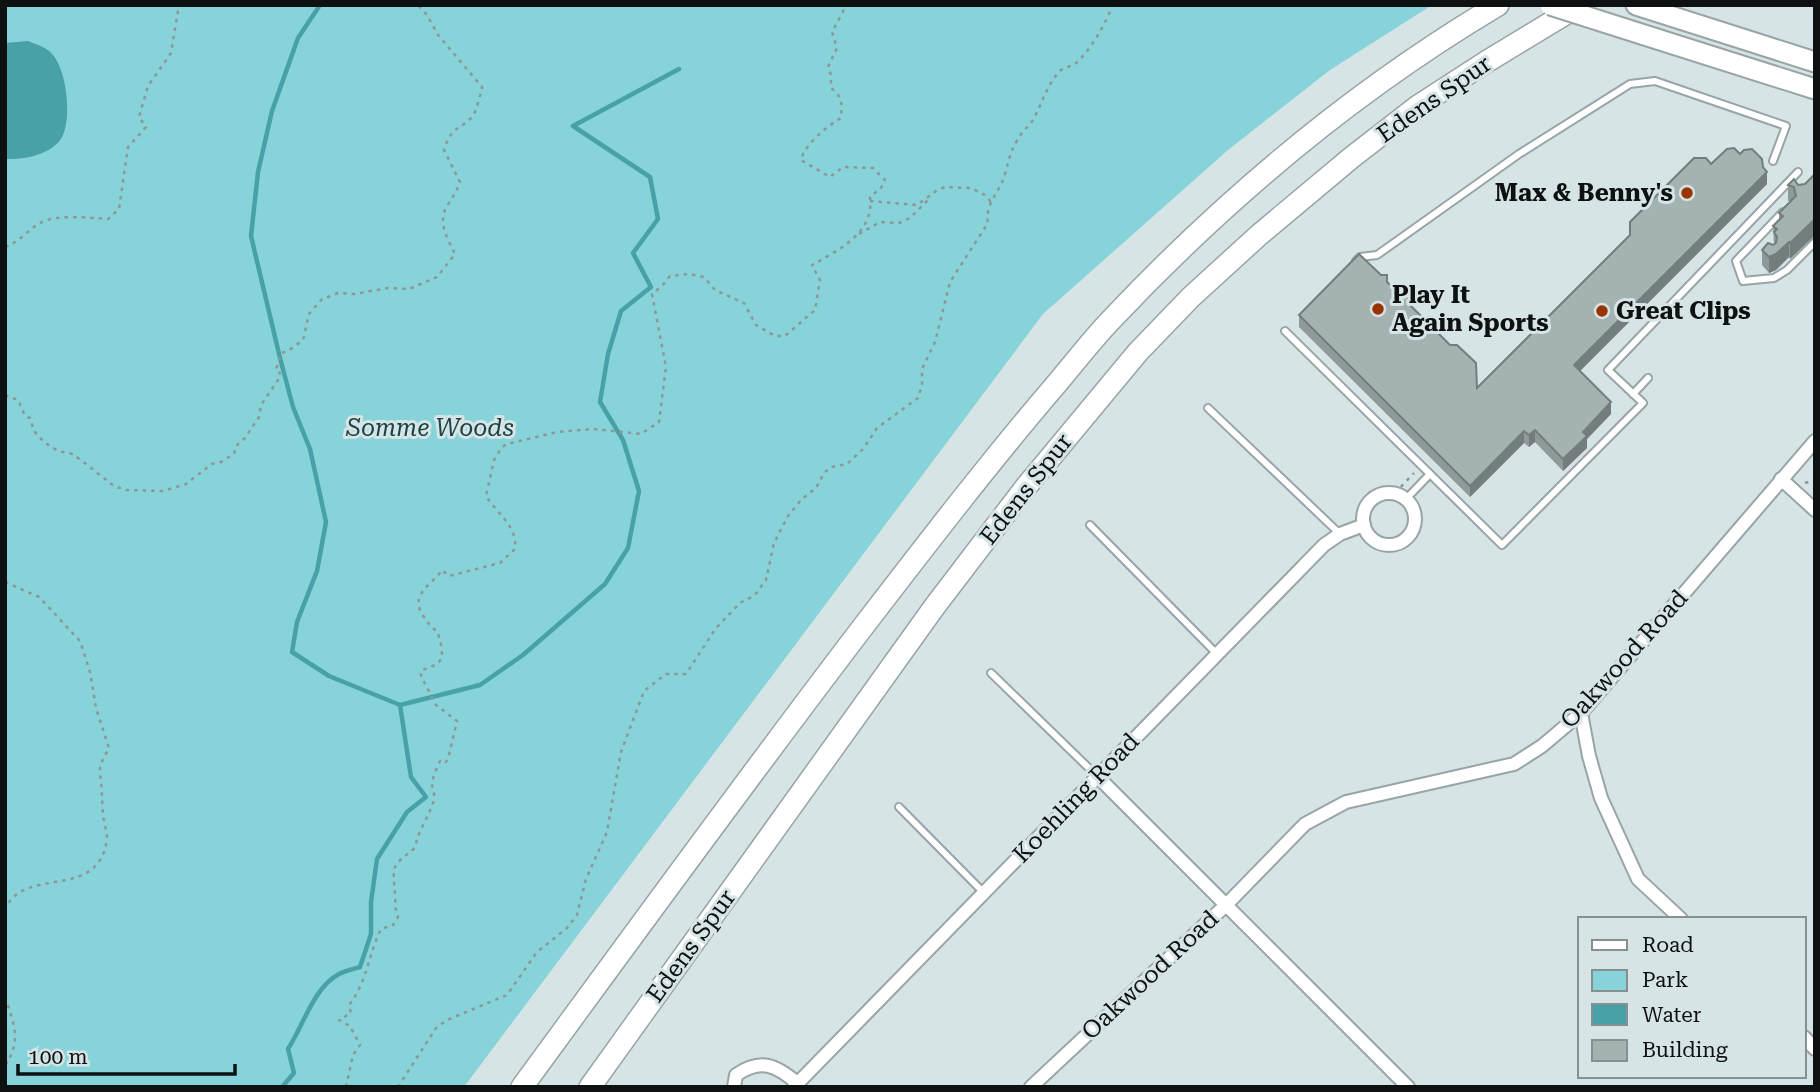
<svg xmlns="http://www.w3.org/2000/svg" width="1820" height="1092" font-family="'Roboto Serif',serif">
  <rect width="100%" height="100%" fill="#d7e4e5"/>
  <path fill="#86d4d9" d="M5 5H1432L1330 70 1228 150 1043 314 464 1087H5Z"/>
  <path fill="#48a1a7" d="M28 41C35 44 43 46 49 51 67 64 73 121 61 139 50 155 23 160 5 159V43Z"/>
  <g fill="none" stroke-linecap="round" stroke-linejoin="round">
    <g stroke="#48a1a7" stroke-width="4.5">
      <path d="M320 5 298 38 272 111 258 172 251 236 280 358 293 407 310 449 326 522 317 571 297 622 292 652 329 676 400 705 480 685 523 655 605 584 628 548 639 491 623 440 600 402 608 354 621 311 651 287 633 253 658 219 650 177 573 126 679 69"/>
      <path d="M282 1087 294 1073 288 1049C303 1026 314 987 339 974 345 971 353 969 360 967L371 934V902L377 859 407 812 426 797 411 777 400 705"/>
    </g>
    <g stroke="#98a4a5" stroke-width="10">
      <g id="service">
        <path d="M1783 212 1736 261 1743 281 1774 278 1787 270 1815 242"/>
        <path d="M1356 261 1360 257 1377 255 1519 154 1630 84 1655 81 1786 126 1773 161"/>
        <path d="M1285 331 1502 545 1643 403 1608 370 1798 172"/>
        <path d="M1633 394 1648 378"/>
        <path d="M1208 408 1340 534"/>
        <path d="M1406 499 1430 474"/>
        <path d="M1090 525 1217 654"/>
        <path d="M991 673 1097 776"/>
        <path d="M899 807 984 893"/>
      </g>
    </g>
    <g stroke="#98a4a5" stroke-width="16">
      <g id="minor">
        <path d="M1781 479 1815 510"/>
        <circle cx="1389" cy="519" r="26"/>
        <path d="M1581 713 1589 756 1601 798 1638 879 1681 919"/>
        <path d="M1097 776 1408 1087"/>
        <path d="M1804 1037 1815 1049"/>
        <path d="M734 1087 736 1075C761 1058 776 1065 797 1083"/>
        <path d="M794 1087 1324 545 1340 534 1364 525"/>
        <path d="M1031 1087 1227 904 1305 824 1346 802 1514 764 1542 746 1581 713 1815 441"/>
      </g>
    </g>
    <g stroke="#98a4a5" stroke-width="23">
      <g id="primary">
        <path d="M1636 5 1815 62"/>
        <path d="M1657 39 1815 89"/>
      </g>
    </g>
    <g stroke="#98a4a5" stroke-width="24">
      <g id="motorway">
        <path d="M522 1087C637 930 751 773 869 619 929 541 989 463 1053 388 1072 366 1090 342 1110 321 1224 200 1355 90 1498 5"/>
        <path d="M590 1087 935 606 1025 488 1138 352 1191 297 1259 235 1351 158 1418 106 1486 62 1580 5"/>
      </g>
    </g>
    <g stroke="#8d9798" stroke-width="2.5" stroke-dasharray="3.5 5" stroke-linecap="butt">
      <path d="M870 201 917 205 936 191 945 187 971 188 985 195 991 202"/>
      <path d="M859 234 880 222 899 223 910 218 928 200"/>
      <path d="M5 247C20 242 28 229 42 222 59 214 90 218 108 219L119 209 128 147 146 127 139 117 148 86 171 53 179 5"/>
      <path d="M5 395 18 400 25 416 30 418 34 431 44 442 58 451 73 454 114 486 126 490 163 491 186 484 212 464 221 462 234 454 236 446 245 438 259 417 261 405 280 377V373L276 370 281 353 288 351 303 340 309 314 321 300 338 293 354 294 388 288 409 289 437 277 455 254C448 239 437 223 447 206 452 198 457 191 460 182L444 150C452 123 464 130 474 114 476 110 482 91 482 87L438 35 427 15 418 5"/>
      <path d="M1805 483 1815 480"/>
      <path d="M1395 493 1414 473"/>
      <path d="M5 582 39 597 80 641 90 672 96 708 109 748 100 765V773C102 787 102 801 103 816 104 823 107 831 107 838 100 903 23 864 5 910"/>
      <path d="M5 997C14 1024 22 1040 5 1066"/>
      <path d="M346 1087 353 1055 360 1045 350 1026 339 1020 351 1013 349 1005C367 983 369 952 381 929L393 925 398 917C394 906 396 906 395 895 393 864 390 868 415 848 418 830 429 817 434 800 435 793 432 789 432 783 433 777 437 767 440 761L445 763 448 759 457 721 436 705 421 676V671C426 668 435 666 439 662 445 656 440 639 437 631 430 627 427 621 422 614 410 594 432 585 442 570L449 576 500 563 515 549C518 527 497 513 486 496L494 460 502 447 507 444 557 432 593 429 641 434 659 422 666 367 652 294 662 286 670 276 690 274 704 277 715 290 744 303 756 325 775 336H785L815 310 820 280 812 265C839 250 875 232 870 197L881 188 885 180 873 168 843 167 830 177 801 160C805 144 826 127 841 118 842 104 843 97 831 88V75L828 67 837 48 832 32 843 12 844 5"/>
      <path d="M398 1087 436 1028 447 1020 507 995 537 952 567 928 577 915 586 879 607 832 621 752 644 691 666 674H686L716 628 740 603 754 596 766 580 774 543 788 516 801 500 816 488 824 473 831 467 847 464 863 449 877 428 918 398 922 385V369L935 342 950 282 988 223C984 204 1001 191 1005 174 1009 161 1010 151 1018 139 1022 131 1030 126 1034 118 1043 102 1047 84 1060 71 1064 67 1070 67 1075 64 1088 54 1108 21 1112 5"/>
    </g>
    <use href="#service" stroke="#fff" stroke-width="6"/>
    <use href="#minor" stroke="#fff" stroke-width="12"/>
    <use href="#primary" stroke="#fff" stroke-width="19"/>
    <use href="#motorway" stroke="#fff" stroke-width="21"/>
    <g stroke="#98a4a5" stroke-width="23" stroke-linecap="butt">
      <path id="primary-bridge" d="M1550 5 1657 39"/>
    </g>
    <use href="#primary-bridge" stroke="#fff" stroke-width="19"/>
  </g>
  <g fill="#8e9999">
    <path d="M1740 154 1763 167 1767 184 1580 371 1611 414 1587 439V448L1563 471 1535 442 1529 447 1524 443 1470 497 1299 327V315L1387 282 1408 303 1477 388 1711 164Z"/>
    <path d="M1815 174V235L1790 259 1789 257 1776 270 1769 273 1762 265V250L1774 244 1773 226 1779 220V213L1790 201H1788V185L1805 184Z"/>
  </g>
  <g fill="#747d7d">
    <path d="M1767 172V184L1574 377V365Z"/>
    <path d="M1815 219V235L1790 259V243Z"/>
    <path d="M1789 242V257L1776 270 1769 273V257Z"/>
    <path d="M1611 402V414L1587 439V448L1563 471V459L1583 432Z"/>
    <path d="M1535 430V442L1529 447V435Z"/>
    <path d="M1524 431V443L1470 497V486Z"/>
  </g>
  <g fill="#a5b2b2" stroke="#747d7d" stroke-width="2">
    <path d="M1734 148 1740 154 1744 150 1752 149 1762 159 1763 167 1767 172 1574 365 1611 402 1583 432 1587 436 1563 459 1535 430 1529 435 1524 431 1470 486 1299 315 1359 254 1381 275H1387V282L1401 296 1408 295V303L1450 345H1457L1476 363 1477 388 1630 235V222L1694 158H1706L1711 164 1727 149Z"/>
    <path d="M1815 174V219L1790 243 1789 242 1776 254 1769 257 1762 250 1768 243 1773 245 1776 243 1777 237 1774 232 1777 229 1773 226 1783 216 1779 213 1796 196 1794 187 1788 185 1794 179 1798 185 1805 184Z"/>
  </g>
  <g fill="#983400" stroke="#d7e4e5" stroke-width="2.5">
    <circle cx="1687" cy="193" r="7"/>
    <circle cx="1378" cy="309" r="7"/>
    <circle cx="1602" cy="311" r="7"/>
  </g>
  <g text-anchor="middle" stroke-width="6" stroke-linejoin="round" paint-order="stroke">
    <g font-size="24" fill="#0d1111" stroke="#d7e4e5">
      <text transform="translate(1434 99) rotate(-35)" y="8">Edens Spur</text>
      <text transform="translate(1026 489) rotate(-52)" y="8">Edens Spur</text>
      <text transform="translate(1624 659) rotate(-48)" y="8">Oakwood Road</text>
      <text transform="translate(1076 798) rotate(-46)" y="8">Koehling Road</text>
      <text transform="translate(691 946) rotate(-54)" y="8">Edens Spur</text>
      <text transform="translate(1150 975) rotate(-43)" y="8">Oakwood Road</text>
    </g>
    <g font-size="24" font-weight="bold" fill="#0d1111" stroke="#d7e4e5" text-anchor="start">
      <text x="1673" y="201" text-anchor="end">Max &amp; Benny's</text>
      <text x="1392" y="303">Play It<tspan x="1392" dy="28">Again Sports</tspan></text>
      <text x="1616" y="319">Great Clips</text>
    </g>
    <g font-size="24" font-style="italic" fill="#1a4346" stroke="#d7e4e5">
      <text x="430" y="436">Somme Woods</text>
    </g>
  </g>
  <rect width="1820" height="1092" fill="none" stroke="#0d1111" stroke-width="14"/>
  <rect x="1578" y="917" width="228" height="161" fill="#d7e4e5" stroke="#869090" stroke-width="2"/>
  <rect x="1592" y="940" width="35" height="10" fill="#ffffff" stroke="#869090" stroke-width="2"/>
  <text x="1642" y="952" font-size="21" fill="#0d1111">Road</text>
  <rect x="1592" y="970" width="35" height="21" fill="#86d4d9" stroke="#869090" stroke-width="2"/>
  <text x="1642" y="987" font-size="21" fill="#0d1111">Park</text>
  <rect x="1592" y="1004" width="35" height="21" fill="#48a1a7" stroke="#869090" stroke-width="2"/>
  <text x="1642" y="1022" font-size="21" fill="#0d1111">Water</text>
  <rect x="1592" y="1040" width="35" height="21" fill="#a5b2b2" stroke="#869090" stroke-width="2"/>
  <text x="1642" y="1057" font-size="21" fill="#0d1111">Building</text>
  <path d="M18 1064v10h217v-10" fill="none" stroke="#0d1111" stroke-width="3.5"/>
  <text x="28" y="1064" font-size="21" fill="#0d1111" stroke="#d7e4e5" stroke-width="5" paint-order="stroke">100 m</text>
</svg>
